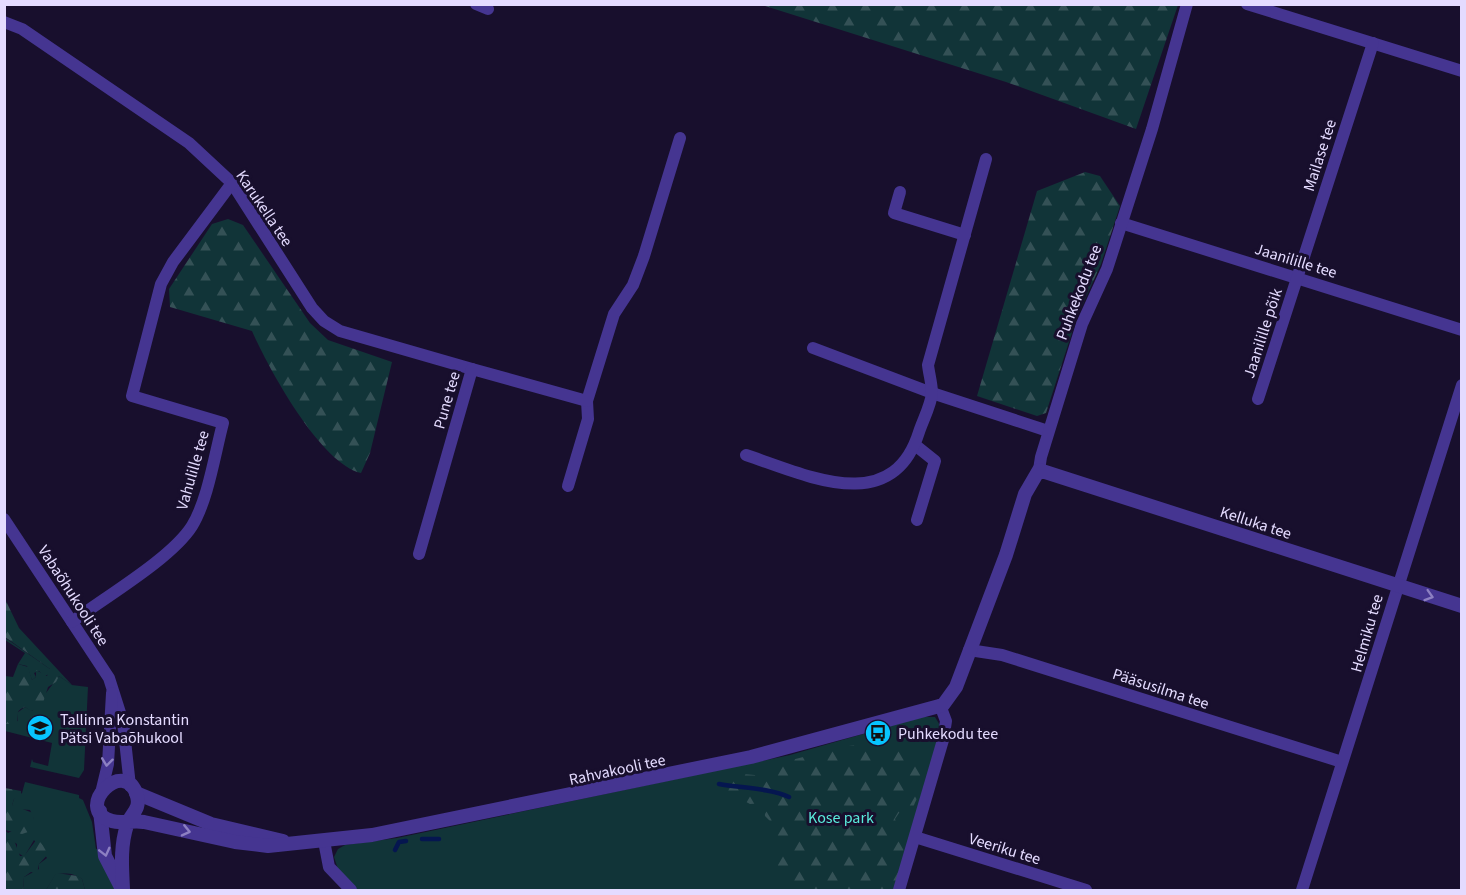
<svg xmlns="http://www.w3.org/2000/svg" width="1466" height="895" font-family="'Source Sans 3',sans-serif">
  <defs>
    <pattern id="forest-firs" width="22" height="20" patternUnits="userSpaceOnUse" patternTransform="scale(1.5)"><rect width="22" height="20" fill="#113438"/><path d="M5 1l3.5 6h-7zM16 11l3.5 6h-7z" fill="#345156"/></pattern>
  </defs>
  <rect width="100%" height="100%" fill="#180f2d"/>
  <g fill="#113438">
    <path d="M4 637 50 669V674L44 676 39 671 34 673 36 677 32 680 27 666 18 664 25 653 5 640Z"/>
    <path d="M59 676 72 685 88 687 84 770 79 778 30 767 32 759 33 762 48 766 52 743 5 731 4 724 18 721 17 713 25 707 32 711Z"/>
    <path d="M922 717H935L941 727 896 890H356L338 869 334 857 338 849 345 845 397 838 790 755Z"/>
    <path d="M25 782 79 795V798L83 800 92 822 96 849H99L115 890H85L82 879C74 873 66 873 56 874L46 890H23L24 877 39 869V864L47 858 34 840 24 857 17 852V844L9 839 5 842V830L8 833 34 819 30 810 17 809 12 805 14 799 22 793Z"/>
  </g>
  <g fill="url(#forest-firs)">
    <path d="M762 5 1178 4V5L1136 129 1006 82Z"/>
    <path d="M1085 172 1100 176 1120 206 1101 264 1077 317 1046 413 1037 416 977 396 1037 191Z"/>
    <path d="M228 219 243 225 310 323 328 340 392 362 370 453 361 473C320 463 269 369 252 331L170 307 169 289 212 224Z"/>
    <path d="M5 599 19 628 72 685 59 676 56 682 48 687 42 706 31 711 25 707C14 711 19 716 17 724H5V676L13 677 18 664 28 667 32 680 36 677V670L47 676 50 669 5 637Z"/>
    <path d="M875 742C883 749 889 745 898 749 904 751 908 756 913 760 932 778 918 792 911 813H899L895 819 897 825 906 829 907 832 896 890H786L793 880 775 863 777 828 765 816 764 803 750 804 727 792 725 786 730 773 766 776 776 764 842 747Z"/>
    <path d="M5 788 21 791V797L14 799 12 805 33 813 34 819 31 831 22 834 5 830Z"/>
    <path d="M9 839 14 840 20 856H24L37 839 50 852 39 864 37 874 31 872 24 877 23 890H5V842Z"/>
    <path d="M56 873 78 876 82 879 85 890H46Z"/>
  </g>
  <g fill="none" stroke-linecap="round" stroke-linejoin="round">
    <g stroke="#051650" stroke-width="4.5">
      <path d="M719 784C741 788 770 788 789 797"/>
      <path d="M422 839H439"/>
      <path d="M395 850 399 842 406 841"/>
    </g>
    <g stroke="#453591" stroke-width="12">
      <path d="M476 4 488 9"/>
      <path d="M1247 4 1462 71"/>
      <path d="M4 22 22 29 189 143 232 183 312 308 324 321 340 331 472 369"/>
      <path d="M900 192 894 213 965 235"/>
      <path d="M1121 223 1462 330"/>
      <path d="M813 348 932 393 1048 431"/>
      <path d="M1258 399 1373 43"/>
      <path d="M915 445 935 461 917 520"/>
      <path d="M746 455C806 475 892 518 919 432 923 420 931 405 932 393 932 384 929 374 928 365L986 159"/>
      <path d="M1039 470 1041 457 1082 324 1107 269 1152 129 1187 4"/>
      <path d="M568 486 588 419 587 401"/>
      <path d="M4 519 109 678 123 722 130 786"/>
      <path d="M419 554 472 369 587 401 614 314 633 285 644 256 680 138"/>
      <path d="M72 622C105 597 171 559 192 526 208 500 215 453 223 423L132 396 161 284 173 262 232 183"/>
      <path d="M969 650 1002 655 1342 762"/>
      <path d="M102 789 108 764 112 693"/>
      <path d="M915 837 1086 890"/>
      <path d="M324 841 329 867 351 890"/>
      <path d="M899 890 943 740 946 721 940 705"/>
      <path d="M1302 890 1462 385"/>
    </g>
    <g stroke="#453591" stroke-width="14">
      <path d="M136 793 211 824 283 841"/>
      <path d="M100 811 105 856 122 889"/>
      <path d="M123 889C122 867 120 847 127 825 130 814 141 810 137 796 126 755 71 809 112 821 121 824 133 820 144 822L235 842 268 846 372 835 751 757 943 705 956 687 1006 555 1025 494 1039 470 1462 606"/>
    </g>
  </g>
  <defs><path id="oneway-chevron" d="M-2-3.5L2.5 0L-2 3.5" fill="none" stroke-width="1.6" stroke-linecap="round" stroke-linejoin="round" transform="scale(1.5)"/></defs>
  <g stroke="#8d80c2">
    <use href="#oneway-chevron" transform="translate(1429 596) rotate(17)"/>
    <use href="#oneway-chevron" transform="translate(107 762) rotate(97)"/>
    <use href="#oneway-chevron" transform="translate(186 831) rotate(13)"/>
    <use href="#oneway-chevron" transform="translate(105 852) rotate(76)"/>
  </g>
  <defs>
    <g id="school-disc" transform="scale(1.35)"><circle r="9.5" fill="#07c4ff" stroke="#180f2d"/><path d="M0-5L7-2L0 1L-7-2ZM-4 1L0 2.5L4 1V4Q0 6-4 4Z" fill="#111"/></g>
    <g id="bus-disc" transform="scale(1.35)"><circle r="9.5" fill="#07c4ff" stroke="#180f2d"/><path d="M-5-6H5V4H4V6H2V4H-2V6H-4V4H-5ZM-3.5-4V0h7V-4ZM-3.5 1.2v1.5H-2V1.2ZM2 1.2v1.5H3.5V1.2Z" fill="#111"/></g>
  </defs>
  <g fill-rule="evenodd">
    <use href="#school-disc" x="40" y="728"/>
    <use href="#bus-disc" x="878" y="733"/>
  </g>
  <g text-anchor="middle" stroke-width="6" stroke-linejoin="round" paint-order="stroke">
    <g font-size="16" fill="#e4dbff" stroke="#180f2d">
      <text transform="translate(1319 155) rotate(-72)" y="6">Mailase tee</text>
      <text transform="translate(265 208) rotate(56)" y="6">Karukella tee</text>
      <text transform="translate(1296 260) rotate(17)" y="6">Jaanilille tee</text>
      <text transform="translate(1078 292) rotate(-69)" y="6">Puhkekodu tee</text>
      <text transform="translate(1262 333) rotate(-72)" y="6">Jaanilille põik</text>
      <text transform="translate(446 400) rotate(-74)" y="6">Pune tee</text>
      <text transform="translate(192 470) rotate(-74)" y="6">Vahulille tee</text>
      <text transform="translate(1256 522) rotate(18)" y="6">Kelluka tee</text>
      <text transform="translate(74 595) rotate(57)" y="6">Vabaõhukooli tee</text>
      <text transform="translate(1366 633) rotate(-74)" y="6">Helmiku tee</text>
      <text transform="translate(1161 688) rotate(18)" y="6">Pääsusilma tee</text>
      <text transform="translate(617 769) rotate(-12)" y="6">Rahvakooli tee</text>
      <text transform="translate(1005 848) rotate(17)" y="6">Veeriku tee</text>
    </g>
    <g font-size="16" fill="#e4dbff" stroke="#180f2d" text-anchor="start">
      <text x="60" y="725">Tallinna Konstantin<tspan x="60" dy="18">Pätsi Vabaõhukool</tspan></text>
      <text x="898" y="739">Puhkekodu tee</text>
    </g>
    <g font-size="16" fill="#5aecdc" stroke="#180f2d">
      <text x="841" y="823">Kose park</text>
    </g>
  </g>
  <rect width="1466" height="895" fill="none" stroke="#e4dbff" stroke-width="12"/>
</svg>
